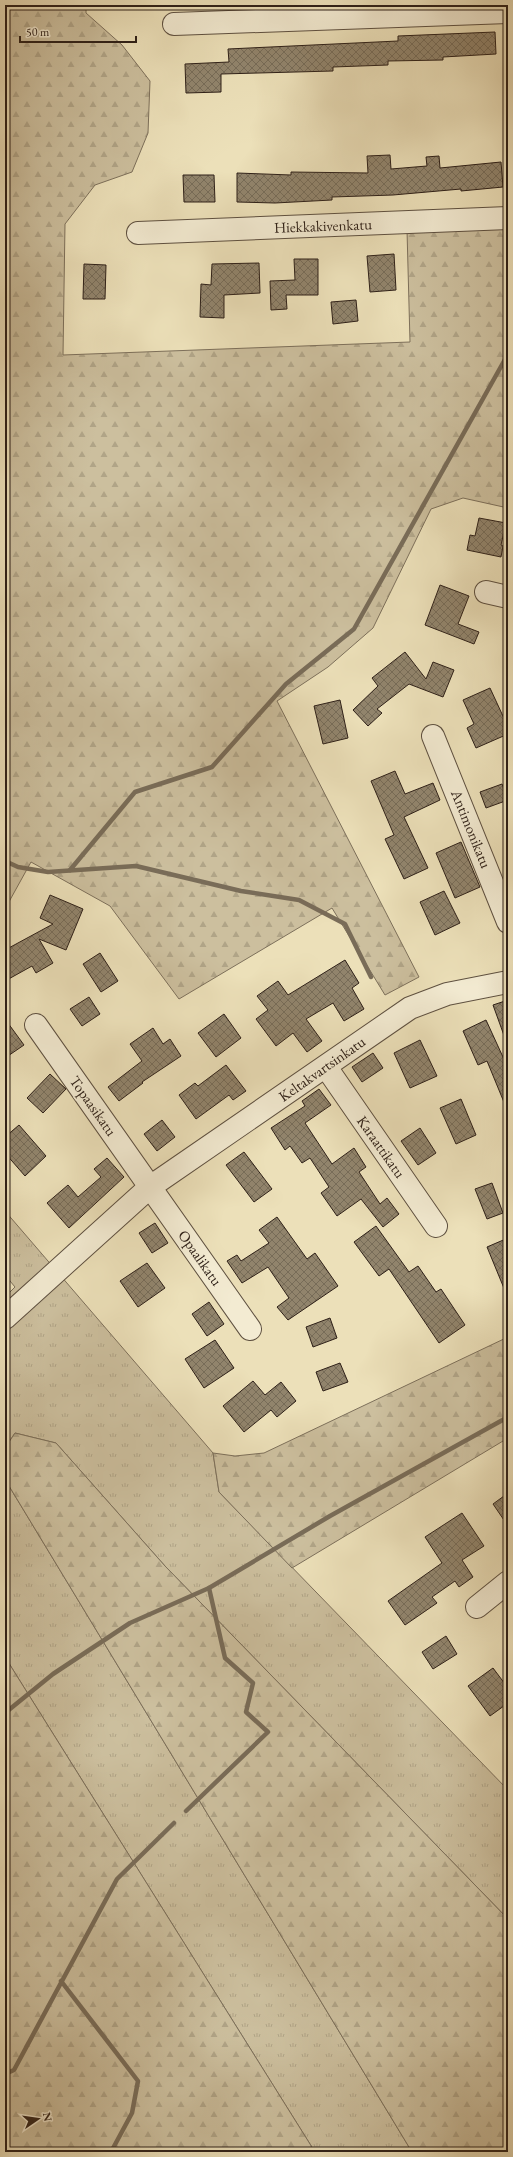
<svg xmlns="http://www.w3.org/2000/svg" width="513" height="2157" font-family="'EB Garamond',serif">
  <defs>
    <pattern id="grass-tufts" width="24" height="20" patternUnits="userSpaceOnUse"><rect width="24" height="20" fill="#ccbf9e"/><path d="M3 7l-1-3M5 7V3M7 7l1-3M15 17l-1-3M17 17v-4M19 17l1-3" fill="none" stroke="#b0a487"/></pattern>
    <pattern id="forest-firs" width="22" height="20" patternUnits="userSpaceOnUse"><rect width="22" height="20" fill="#ccbf9e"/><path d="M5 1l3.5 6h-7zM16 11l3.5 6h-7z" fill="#b0a487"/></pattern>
    <pattern id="building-cross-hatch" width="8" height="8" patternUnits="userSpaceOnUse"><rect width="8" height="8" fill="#91846c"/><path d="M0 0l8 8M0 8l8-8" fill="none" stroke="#776c58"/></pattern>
  </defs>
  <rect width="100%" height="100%" fill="#ece0b9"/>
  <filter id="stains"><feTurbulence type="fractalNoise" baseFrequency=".005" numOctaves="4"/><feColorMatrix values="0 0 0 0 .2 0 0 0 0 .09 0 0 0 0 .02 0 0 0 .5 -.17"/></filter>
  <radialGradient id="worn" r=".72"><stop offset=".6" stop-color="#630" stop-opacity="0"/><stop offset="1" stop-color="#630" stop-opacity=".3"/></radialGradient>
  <g fill="url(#grass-tufts)" stroke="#7d705b">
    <path d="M5 1211 213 1453 219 1492 508 1790V1919L165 1566 56 1443 15 1433 5 1448V1297L15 1287 5 1275Z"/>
    <path d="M5 1477 6 1481 412 2152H315L5 1657Z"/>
  </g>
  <g fill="url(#forest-firs)" stroke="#7d705b">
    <path d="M5 5H86V13L122 45 150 81 148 133 132 172 95 185 65 224 63 355 410 342 407 230 508 224V508L463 498 431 509 373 628 328 667 277 701 419 977 385 995 332 908 179 999 110 906 31 862 5 909Z"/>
    <path d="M508 1337V1438L292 1568 219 1492 213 1453 235 1456 264 1453Z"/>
    <path d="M15 1433 56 1443 165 1566 508 1919V2152H412L6 1481 5 1448Z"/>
    <path d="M5 1657 315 2152H5Z"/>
  </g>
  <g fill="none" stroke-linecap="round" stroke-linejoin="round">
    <g stroke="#796c58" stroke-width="4.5">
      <path d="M5 861 18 867 48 872 136 866 241 891 299 900 345 924 371 977"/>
      <path d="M70 870 135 792 212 767 286 684 354 629 508 354"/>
      <path d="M5 1713 53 1674 130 1623 209 1588 330 1516 508 1417"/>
      <path d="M186 1811 268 1732 246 1712 253 1683 225 1658 209 1588"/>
      <path d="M61 1981 138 2081 132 2113 111 2152"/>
      <path d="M5 2074 14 2070 117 1879 174 1823"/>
    </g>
  </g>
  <g fill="url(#building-cross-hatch)" stroke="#2e2018">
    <path d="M495 32 496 54 443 57V60L388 61V65L333 67V71L221 74V92L186 93 185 64 229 62 228 49 398 41V36Z"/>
    <path d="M390 155 391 169 427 166 426 157 439 156 440 168 501 162 503 187 461 191V189L393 195 332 197V200L275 203 237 202V173L291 175V172L368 173 367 156Z"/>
    <path d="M183 175H214L215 202H184Z"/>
    <path d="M394 254 396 290 370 292 367 256Z"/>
    <path d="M294 259H318V295H286L287 309 271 310 270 281 295 280Z"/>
    <path d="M259 263 260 293 224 295V318L200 317 201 284 211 285 212 264Z"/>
    <path d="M84 264 106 265 105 299H83Z"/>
    <path d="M356 300 358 321 333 324 331 302Z"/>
    <path d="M479 518 506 523 501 545 503 546 501 557 467 550 470 535 475 536Z"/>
    <path d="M440 585 469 596 458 624 479 632 474 644 425 625Z"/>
    <path d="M405 652 426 679 433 662 454 670 443 697 409 684 377 709 382 713 368 726 353 710 378 686 372 678Z"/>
    <path d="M490 688 508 727V734L476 748 467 728 474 724 463 700Z"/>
    <path d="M340 700 348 738 323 744 314 706Z"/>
    <path d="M395 771 405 794 433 783 440 800 404 817 428 868 404 879 385 839 394 835 371 781Z"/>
    <path d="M502 784 508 800 486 808 480 792Z"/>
    <path d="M461 842 480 887 455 898 436 853Z"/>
    <path d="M444 891 460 923 435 935 420 902Z"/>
    <path d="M50 895 83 909 66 950 39 939 53 963 36 973 32 966 5 981V950L53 924 40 918Z"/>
    <path d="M100 953 118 981 101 992 83 964Z"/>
    <path d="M345 960 359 983 352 988 364 1009 344 1021 333 1003 306 1019 322 1041 307 1052 293 1033 276 1046 256 1019 268 1010 257 996 278 981 288 995Z"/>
    <path d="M89 997 100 1014 82 1026 70 1009Z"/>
    <path d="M508 1000V1041H506L493 1005Z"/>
    <path d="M224 1014 241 1038 216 1057 198 1033Z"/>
    <path d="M5 1019 24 1045 5 1058Z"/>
    <path d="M486 1020 508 1068V1112L487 1061 478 1065 463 1031Z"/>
    <path d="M153 1028 163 1044 170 1039 181 1056 142 1082 143 1083 119 1101 108 1087 142 1061 130 1044Z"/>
    <path d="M420 1040 437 1076 410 1088 394 1053Z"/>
    <path d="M373 1053 383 1068 362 1082 352 1067Z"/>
    <path d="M226 1065 246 1091 233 1100 229 1095 196 1119 179 1095 195 1083 198 1086Z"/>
    <path d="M50 1074 66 1089 43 1113 27 1098Z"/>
    <path d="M319 1089 331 1105 305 1123 332 1164 354 1148 366 1167 359 1172 380 1204 387 1198 399 1214 383 1227 361 1199 337 1216 321 1193 329 1187 310 1158 302 1163 290 1146 285 1150 271 1128 305 1106 302 1101Z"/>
    <path d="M461 1099 476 1135 456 1144 440 1108Z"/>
    <path d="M162 1120 175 1137 157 1151 144 1134Z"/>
    <path d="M19 1125 46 1156 25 1176 5 1153V1137Z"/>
    <path d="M420 1128 436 1153 418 1165 401 1141Z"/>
    <path d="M244 1152 272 1189 254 1202 226 1165Z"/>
    <path d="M107 1158 124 1177 69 1228 47 1203 68 1185 78 1197 101 1177 94 1169Z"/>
    <path d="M492 1183 503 1213 487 1219 475 1189Z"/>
    <path d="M277 1217 307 1259 315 1253 338 1286 288 1320 277 1307 289 1298 268 1267 242 1283 227 1261 237 1255 241 1261 269 1243 259 1230Z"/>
    <path d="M155 1223 168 1243 152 1253 139 1233Z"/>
    <path d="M376 1226 409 1272 418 1266 436 1292 441 1289 465 1325 439 1343 389 1269 379 1276 354 1242Z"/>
    <path d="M508 1238V1298L487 1247Z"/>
    <path d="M147 1263 165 1288 138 1307 120 1281Z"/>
    <path d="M209 1302 224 1324 207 1336 192 1314Z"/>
    <path d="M330 1318 337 1338 313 1347 306 1327Z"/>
    <path d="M215 1340 234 1368 204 1388 185 1359Z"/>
    <path d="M340 1363 348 1382 323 1391 316 1372Z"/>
    <path d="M253 1381 265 1395 281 1382 296 1401 277 1417 271 1410 244 1432 223 1406Z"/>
    <path d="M508 1493V1526L493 1504Z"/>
    <path d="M462 1513 484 1546 462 1560 473 1577 459 1587 455 1581 432 1597 437 1603 405 1625 388 1601 442 1563 425 1537Z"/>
    <path d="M446 1636 457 1654 433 1669 422 1652Z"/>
    <path d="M493 1668 508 1688V1703L490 1716 468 1686Z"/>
  </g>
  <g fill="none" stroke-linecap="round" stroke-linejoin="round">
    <g stroke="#5e5040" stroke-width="24">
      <g id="minor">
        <path d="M174 24 508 12"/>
        <path d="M138 233 508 218"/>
        <path d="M486 592 508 597"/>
        <path d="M433 736 508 922"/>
        <path d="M36 1025 250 1329"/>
        <path d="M326 1067 436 1226"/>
        <path d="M5 1318 150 1187 410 1008 447 994 508 982"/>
        <path d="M477 1607 508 1582"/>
      </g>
    </g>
    <use href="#minor" stroke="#f3ebd2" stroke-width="22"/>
  </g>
  <g text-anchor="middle" stroke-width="3.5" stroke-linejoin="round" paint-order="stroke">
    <g font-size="15" fill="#2e2018" stroke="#f3ebd2">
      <text transform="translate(323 226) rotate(-2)" y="5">Hiekkakivenkatu</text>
      <text transform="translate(471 829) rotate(68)" y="5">Antimonikatu</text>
      <text transform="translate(322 1069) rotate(-35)" y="5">Keltakvartsinkatu</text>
      <text transform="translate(93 1106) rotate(55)" y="5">Topaasikatu</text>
      <text transform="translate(381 1147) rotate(55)" y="5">Karaattikatu</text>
      <text transform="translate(200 1258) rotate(55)" y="5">Opaalikatu</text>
    </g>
  </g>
  <rect width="513" height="2157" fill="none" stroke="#ece0b9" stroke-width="20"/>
  <rect x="6" y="6" width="501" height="2145" fill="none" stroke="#2e2018" stroke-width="2"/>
  <rect x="10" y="10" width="493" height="2137" fill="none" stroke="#2e2018"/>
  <g transform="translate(38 2119) rotate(77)" stroke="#f3ebd2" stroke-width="3" paint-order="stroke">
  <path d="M0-3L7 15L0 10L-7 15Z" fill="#2e2018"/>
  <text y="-6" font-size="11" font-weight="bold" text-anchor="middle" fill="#2e2018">N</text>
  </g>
  <path d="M20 36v6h116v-6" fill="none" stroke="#2e2018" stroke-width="2"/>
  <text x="26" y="36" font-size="12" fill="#2e2018" stroke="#f3ebd2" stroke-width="3" paint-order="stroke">50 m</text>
  <rect width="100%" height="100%" filter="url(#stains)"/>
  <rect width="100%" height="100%" fill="url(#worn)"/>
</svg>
